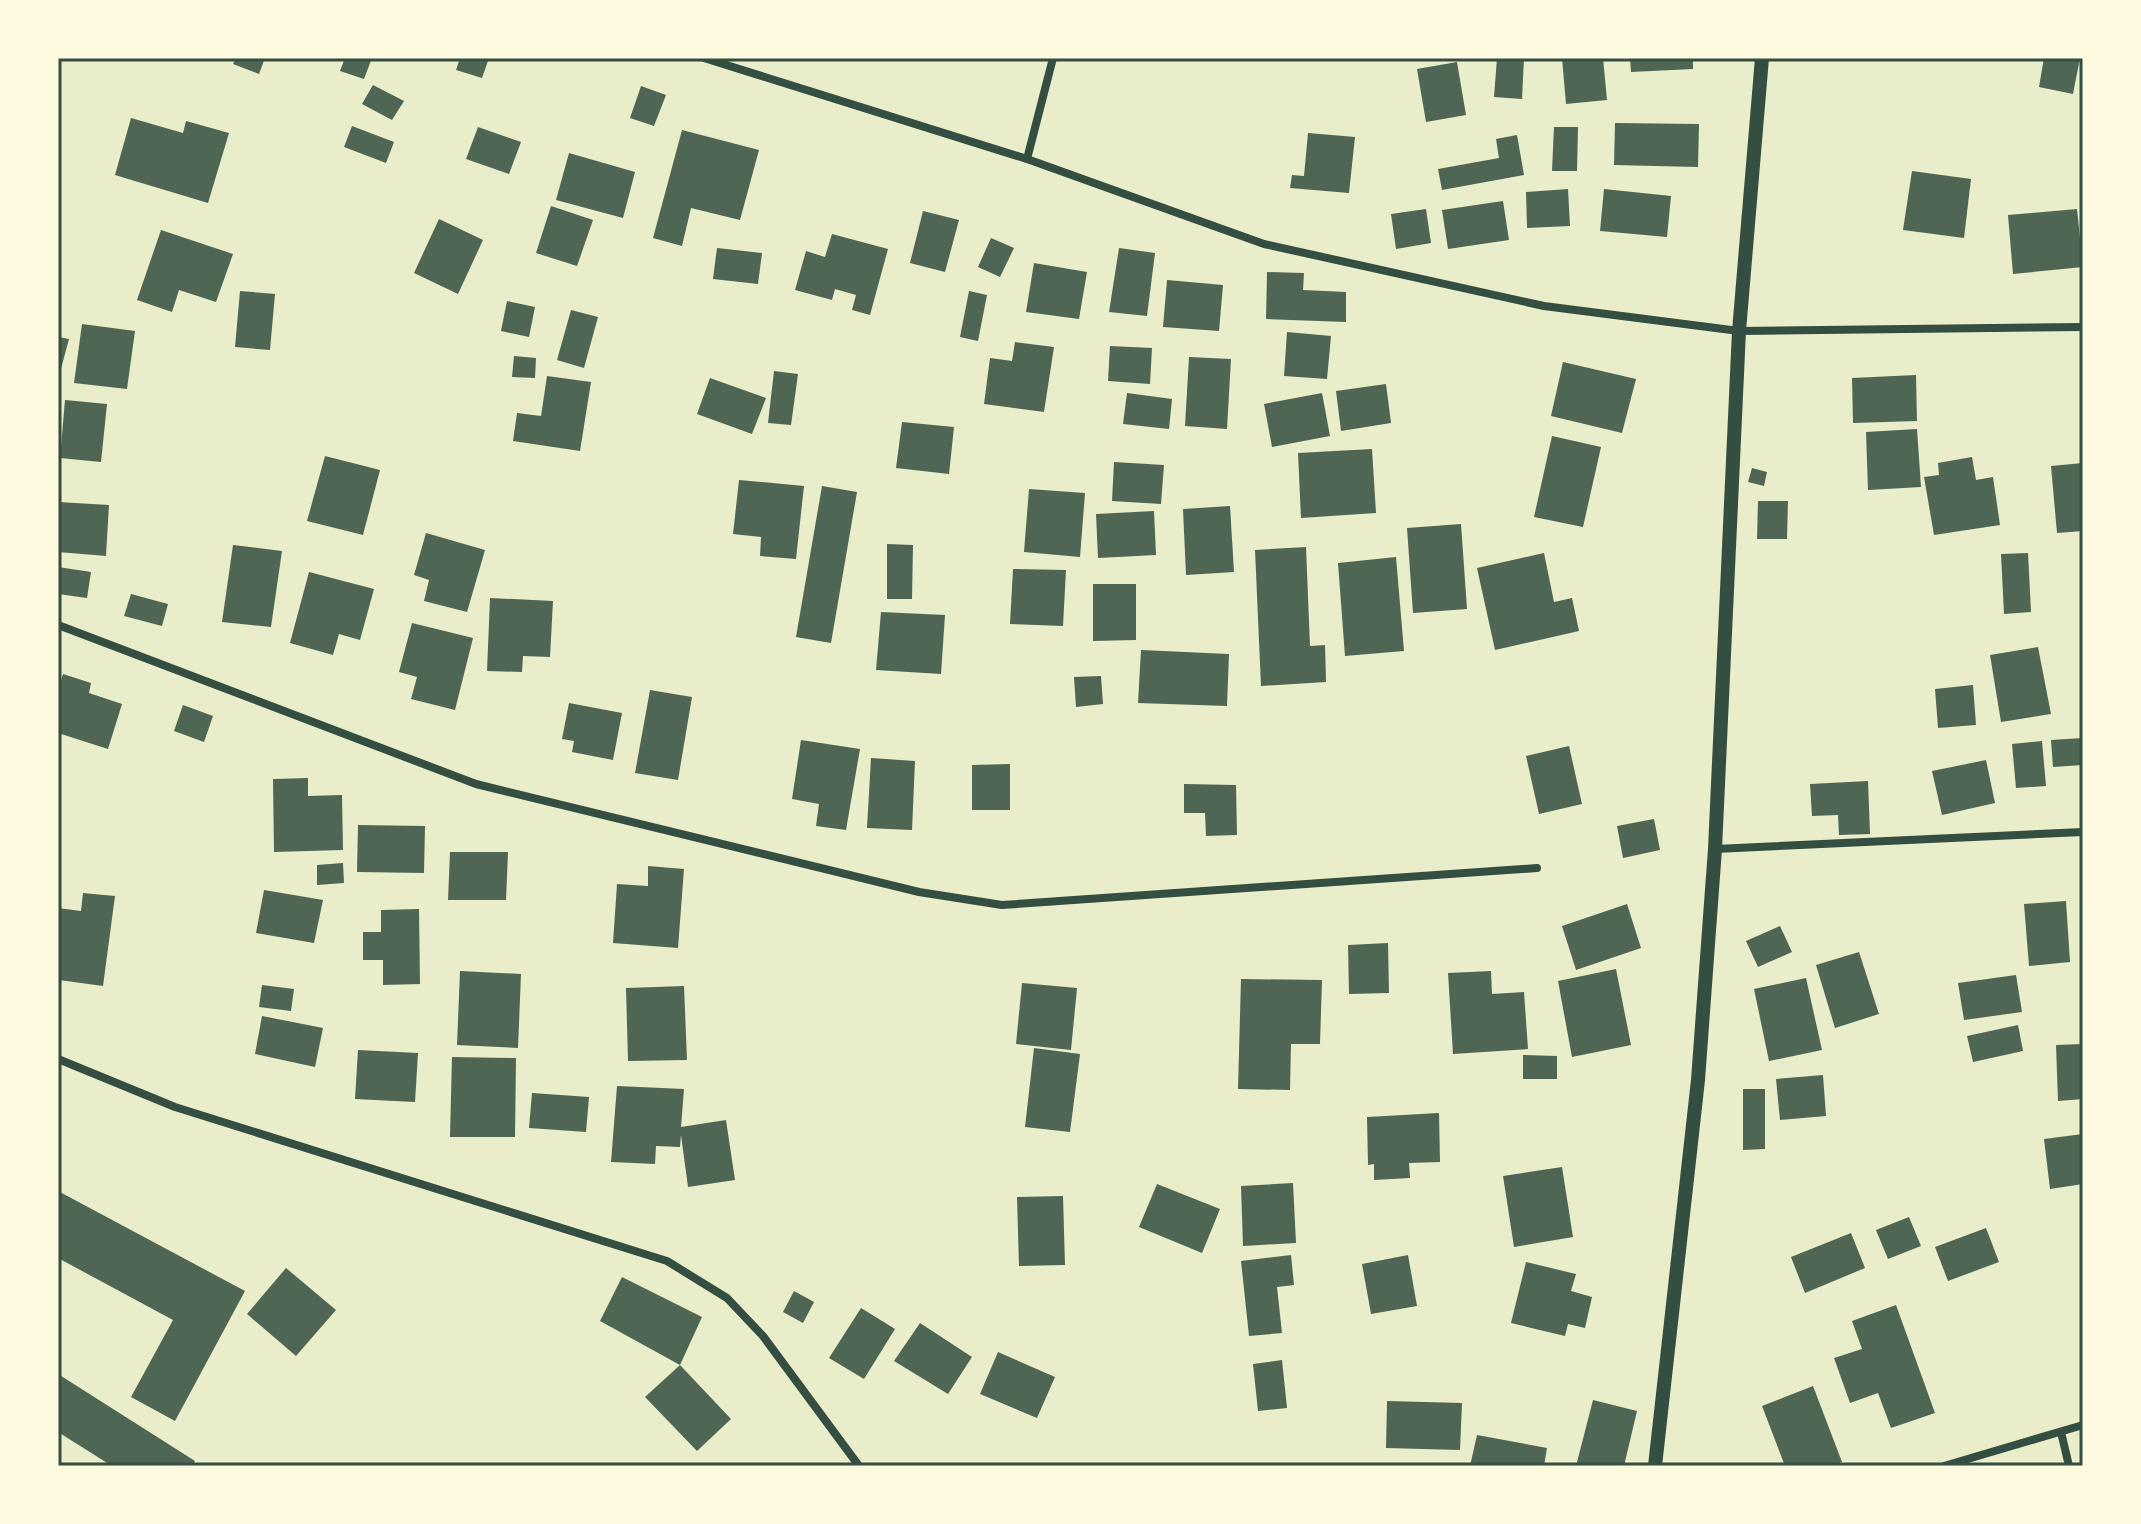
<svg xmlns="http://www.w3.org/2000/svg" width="2141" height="1524" font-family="Lato,sans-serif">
  <rect width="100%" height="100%" fill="#e9edc9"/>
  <g fill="#4f6655">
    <path d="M236 58H265L259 74 233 64Z"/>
    <path d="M345 58H372L364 79 340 71Z"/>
    <path d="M460 58H489L482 78 456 70Z"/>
    <path d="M1497 58H1524L1522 99 1494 97Z"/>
    <path d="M1562 58H1603L1607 100 1566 104Z"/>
    <path d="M1630 58H1693V69L1631 72Z"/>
    <path d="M2044 58H2080L2073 94 2039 87Z"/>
    <path d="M1457 62 1466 115 1426 122 1417 69Z"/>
    <path d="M373 85 404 101 392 120 362 104Z"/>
    <path d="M641 86 666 95 654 126 630 118Z"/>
    <path d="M131 118 183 133 186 121 229 133 208 203 115 175Z"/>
    <path d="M1615 123 1699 124 1698 167 1614 165Z"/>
    <path d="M352 126 394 142 386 163 344 147Z"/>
    <path d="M478 127 521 142 509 174 466 159Z"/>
    <path d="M1554 127H1578L1577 171H1552Z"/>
    <path d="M682 130 759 150 740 220 691 208 682 246 653 238Z"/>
    <path d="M1308 133 1355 137 1349 193 1290 188 1292 175 1304 176Z"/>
    <path d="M1517 135 1524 175 1442 190 1438 169 1499 158 1496 139Z"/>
    <path d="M569 153 635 172 623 218 556 200Z"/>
    <path d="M1912 171 1971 179 1964 238 1903 230Z"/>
    <path d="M1568 189 1570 226 1527 228 1526 192Z"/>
    <path d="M1604 189 1671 196 1667 237 1600 231Z"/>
    <path d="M1503 201 1509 240 1448 249 1442 210Z"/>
    <path d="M551 206 593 220 577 266 536 253Z"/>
    <path d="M1426 209 1431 243 1396 249 1391 214Z"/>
    <path d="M2077 209 2083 267 2013 274 2008 215Z"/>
    <path d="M923 211 959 220 945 272 910 263Z"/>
    <path d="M439 219 483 240 458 294 414 273Z"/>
    <path d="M161 230 233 254 216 302 179 290 172 312 137 300Z"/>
    <path d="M832 234 888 249 870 315 852 310 856 295 835 289 832 300 795 290 806 251 825 257Z"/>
    <path d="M991 238 1014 248 1000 277 978 267Z"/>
    <path d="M717 248 762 253 758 284 713 279Z"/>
    <path d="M1119 248 1155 253 1147 316 1109 312Z"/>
    <path d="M1034 263 1087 272 1079 319 1026 312Z"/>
    <path d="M1267 272 1304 273 1303 290 1346 292V322L1266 319Z"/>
    <path d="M1167 280 1223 285 1219 331 1163 327Z"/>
    <path d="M240 291 275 294 270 350 235 347Z"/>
    <path d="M969 291 987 295 978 341 960 337Z"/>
    <path d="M507 301 535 307 529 337 501 331Z"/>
    <path d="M571 310 598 317 584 368 557 360Z"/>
    <path d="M82 324 135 331 127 389 74 383Z"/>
    <path d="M1287 332 1331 336 1327 379 1284 376Z"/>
    <path d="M58 337 69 339 59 376H58Z"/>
    <path d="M1015 342 1054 347 1044 412 984 404 990 358 1012 361Z"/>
    <path d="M1110 346 1152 348 1150 384 1108 381Z"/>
    <path d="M514 356 536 358 535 378 512 377Z"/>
    <path d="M1189 357 1231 359 1227 429 1185 426Z"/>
    <path d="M1563 362 1636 379 1622 433 1551 416Z"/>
    <path d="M774 371 798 374 791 425 768 423Z"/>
    <path d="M1916 375 1917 421 1853 423 1852 378Z"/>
    <path d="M547 376 591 382 580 451 513 441 517 413 541 416Z"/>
    <path d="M710 378 766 398 752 434 697 414Z"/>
    <path d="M1386 384 1391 423 1341 431 1336 391Z"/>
    <path d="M1127 393 1172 399 1169 429 1123 424Z"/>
    <path d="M1322 393 1330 436 1272 447 1264 404Z"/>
    <path d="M65 400 107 404 101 462 60 458Z"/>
    <path d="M902 422 954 427 949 474 896 468Z"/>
    <path d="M1917 429 1921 487 1868 490 1866 432Z"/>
    <path d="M1552 436 1601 447 1583 527 1534 517Z"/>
    <path d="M1372 449 1376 513 1301 518 1298 453Z"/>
    <path d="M325 456 380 470 363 535 307 521Z"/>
    <path d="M1972 457 1976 480 1993 477 2000 525 1934 535 1924 477 1939 475 1938 463Z"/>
    <path d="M1114 462 1164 465 1161 504 1112 501Z"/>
    <path d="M2083 463V531L2057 533 2051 466Z"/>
    <path d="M1752 468 1767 472 1764 486 1748 482Z"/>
    <path d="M739 480 804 486 796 559 760 556 761 537 733 534Z"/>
    <path d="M822 486 857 492 831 643 796 637Z"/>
    <path d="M1029 489 1085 493 1080 557 1024 552Z"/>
    <path d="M1758 501H1788L1787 539H1757Z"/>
    <path d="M58 502 109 505 106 556 58 552Z"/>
    <path d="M1230 506 1234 572 1186 575 1183 509Z"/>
    <path d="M1154 511 1156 555 1098 558 1096 514Z"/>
    <path d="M1461 524 1467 609 1413 613 1407 528Z"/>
    <path d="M426 533 485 550 467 612 424 601 429 580 414 575Z"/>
    <path d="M887 544 913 545 912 599H887Z"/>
    <path d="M233 545 282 551 271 627 222 622Z"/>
    <path d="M1306 547 1310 646 1325 645 1326 682 1261 686 1255 550Z"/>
    <path d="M1544 553 1554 602 1572 598 1579 631 1495 650 1477 568Z"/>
    <path d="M2028 553 2031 612 2004 614 2001 554Z"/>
    <path d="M1396 557 1404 651 1345 656 1338 563Z"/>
    <path d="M58 567 91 572 87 598 58 594Z"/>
    <path d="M1013 569 1066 570 1063 626 1010 624Z"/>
    <path d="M309 572 374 589 360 640 339 634 333 655 290 643Z"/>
    <path d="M1093 584H1136V640L1093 641Z"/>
    <path d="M131 594 168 604 162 626 124 616Z"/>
    <path d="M490 598 553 601 550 657 523 656 522 672 487 671Z"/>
    <path d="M881 612 945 615 941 674 876 670Z"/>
    <path d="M412 623 473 638 455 710 411 699 417 677 399 672Z"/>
    <path d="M2038 647 2051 714 2001 722 1990 655Z"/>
    <path d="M1141 650 1229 654 1227 706 1138 703Z"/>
    <path d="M63 674 91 683 89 693 122 704 108 749 58 733V690Z"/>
    <path d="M1101 676 1103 704 1076 707 1074 677Z"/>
    <path d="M1973 685 1976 725 1938 728 1935 689Z"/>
    <path d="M650 690 692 697 678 780 635 773Z"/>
    <path d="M569 703 622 713 613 760 572 752 574 741 562 739Z"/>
    <path d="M183 705 213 716 204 742 174 731Z"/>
    <path d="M2083 738V765L2053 767 2051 740Z"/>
    <path d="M801 740 860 749 846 830 816 826 819 804 792 799Z"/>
    <path d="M2042 741 2046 786 2016 788 2012 744Z"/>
    <path d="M1569 746 1582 804 1539 814 1526 756Z"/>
    <path d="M871 758 915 761 912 830 867 828Z"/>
    <path d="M1986 760 1995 803 1942 815 1932 771Z"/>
    <path d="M1010 764V810H972V765Z"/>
    <path d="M308 778V796L342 795 343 850 274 852 273 779Z"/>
    <path d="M1868 781 1870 834 1839 835 1838 815 1812 816 1810 784Z"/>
    <path d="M1184 784 1236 785 1237 835 1206 836 1205 813H1184Z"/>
    <path d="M1654 819 1660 850 1623 858 1617 826Z"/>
    <path d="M358 825 425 826 424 873 357 872Z"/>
    <path d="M450 852H508L506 900H448Z"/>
    <path d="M343 863 344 883 317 885V865Z"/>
    <path d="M648 866 684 869 678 948 613 943 617 884 648 886Z"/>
    <path d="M264 890 323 900 314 943 256 933Z"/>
    <path d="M83 893 115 896 103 986 59 980 61 964H58V908L81 911Z"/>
    <path d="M2066 901 2070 962 2029 966 2024 904Z"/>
    <path d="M1627 904 1641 948 1576 970 1562 926Z"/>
    <path d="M419 909 420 984 383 985V960H363V932H381V910Z"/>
    <path d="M1780 926 1792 952 1758 967 1746 941Z"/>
    <path d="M1388 943 1389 993 1349 994 1348 945Z"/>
    <path d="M1859 952 1879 1014 1835 1028 1816 965Z"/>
    <path d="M1616 969 1631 1045 1572 1057 1558 981Z"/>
    <path d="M460 971 521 974 518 1048 457 1045Z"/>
    <path d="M1491 971 1492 994 1524 992 1528 1049 1453 1054 1448 973Z"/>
    <path d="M2016 975 2022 1012 1964 1020 1958 983Z"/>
    <path d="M1806 978 1822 1050 1769 1061 1754 989Z"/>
    <path d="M1241 979 1322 980 1320 1044H1291L1290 1090 1238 1089Z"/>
    <path d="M1022 983 1077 988 1071 1050 1016 1044Z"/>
    <path d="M262 985 294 989 291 1011 259 1007Z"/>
    <path d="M684 986 687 1060 628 1061 626 988Z"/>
    <path d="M262 1016 323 1028 315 1067 255 1054Z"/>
    <path d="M2018 1025 2023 1051 1973 1062 1967 1036Z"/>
    <path d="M2083 1044V1099L2058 1101 2056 1045Z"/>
    <path d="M1034 1048 1080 1054 1070 1132 1025 1127Z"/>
    <path d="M358 1050 418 1053 415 1102 355 1099Z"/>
    <path d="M1523 1055 1557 1056V1079H1523Z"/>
    <path d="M452 1057 516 1058 515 1137H450Z"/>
    <path d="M1823 1075 1826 1116 1780 1120 1776 1079Z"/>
    <path d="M617 1086 684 1089 681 1127 726 1120 735 1180 688 1187 681 1135 680 1147 656 1146 655 1164 611 1162Z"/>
    <path d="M1743 1089H1765V1149L1743 1150Z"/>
    <path d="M532 1093 589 1097 586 1132 529 1128Z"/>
    <path d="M1439 1113 1440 1162 1409 1163 1410 1178 1374 1180V1164L1368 1165 1367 1117Z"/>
    <path d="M2083 1134V1184L2050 1189 2044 1139Z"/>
    <path d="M1562 1167 1573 1237 1514 1247 1503 1176Z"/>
    <path d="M1293 1183 1296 1243 1243 1246 1241 1186Z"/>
    <path d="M1157 1184 1220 1209 1202 1253 1139 1227Z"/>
    <path d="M58 1191 245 1291 175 1421 131 1397 173 1320 58 1258Z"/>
    <path d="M1063 1196 1065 1265 1019 1266 1017 1197Z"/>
    <path d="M1909 1217 1921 1246 1888 1259 1876 1230Z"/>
    <path d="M1986 1228 1999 1262 1948 1281 1935 1247Z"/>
    <path d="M1851 1233 1865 1268 1805 1293 1791 1257Z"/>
    <path d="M1291 1255 1294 1285 1277 1287 1282 1333 1249 1336 1241 1261Z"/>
    <path d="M1408 1255 1417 1306 1371 1314 1362 1264Z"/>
    <path d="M1526 1262 1576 1274 1571 1291 1592 1297 1585 1328 1568 1324 1565 1336 1511 1323Z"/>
    <path d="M286 1268 336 1310 296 1356 247 1314Z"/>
    <path d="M622 1277 702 1317 680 1365 600 1321Z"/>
    <path d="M794 1291 814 1302 803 1323 783 1312Z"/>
    <path d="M1896 1305 1935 1413 1891 1428 1878 1393 1850 1403 1834 1358 1862 1349 1852 1321Z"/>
    <path d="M861 1308 895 1329 864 1379 829 1358Z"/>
    <path d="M920 1323 972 1357 948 1394 894 1361Z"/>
    <path d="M998 1352 1055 1377 1037 1418 980 1394Z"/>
    <path d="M1282 1360 1287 1408 1258 1411 1253 1364Z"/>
    <path d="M680 1365 731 1419 697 1451 645 1397Z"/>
    <path d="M58 1374 195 1461 192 1466H112L58 1432Z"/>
    <path d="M1813 1386 1842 1462 1833 1466H1785L1762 1406Z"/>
    <path d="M1593 1400 1637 1411 1624 1466H1576Z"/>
    <path d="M1387 1401 1462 1403 1460 1450 1386 1448Z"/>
    <path d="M1477 1435 1547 1448 1544 1466H1470Z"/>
  </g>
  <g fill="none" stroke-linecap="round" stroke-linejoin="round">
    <g stroke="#344e41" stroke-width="8">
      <path d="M704 58 1027 159 1264 244 1544 306 1739 331 2083 327"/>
      <path d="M1027 159 1053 58"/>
      <path d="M58 625 476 784 919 892 1002 905 1537 868"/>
      <path d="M1715 849 2083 832"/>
      <path d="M58 1059 175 1107 667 1261 727 1298 763 1336 859 1466"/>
      <path d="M2061 1432 2069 1466"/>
      <path d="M1944 1466 2083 1425"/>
    </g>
    <path stroke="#344e41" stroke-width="14" d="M1655 1466 1698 1080 1715 849 1739 331 1762 58"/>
  </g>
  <rect width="2141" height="1524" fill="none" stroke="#fefae0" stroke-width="120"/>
  <rect x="60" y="60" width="2021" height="1404" fill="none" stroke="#344e41" stroke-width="3"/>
</svg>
